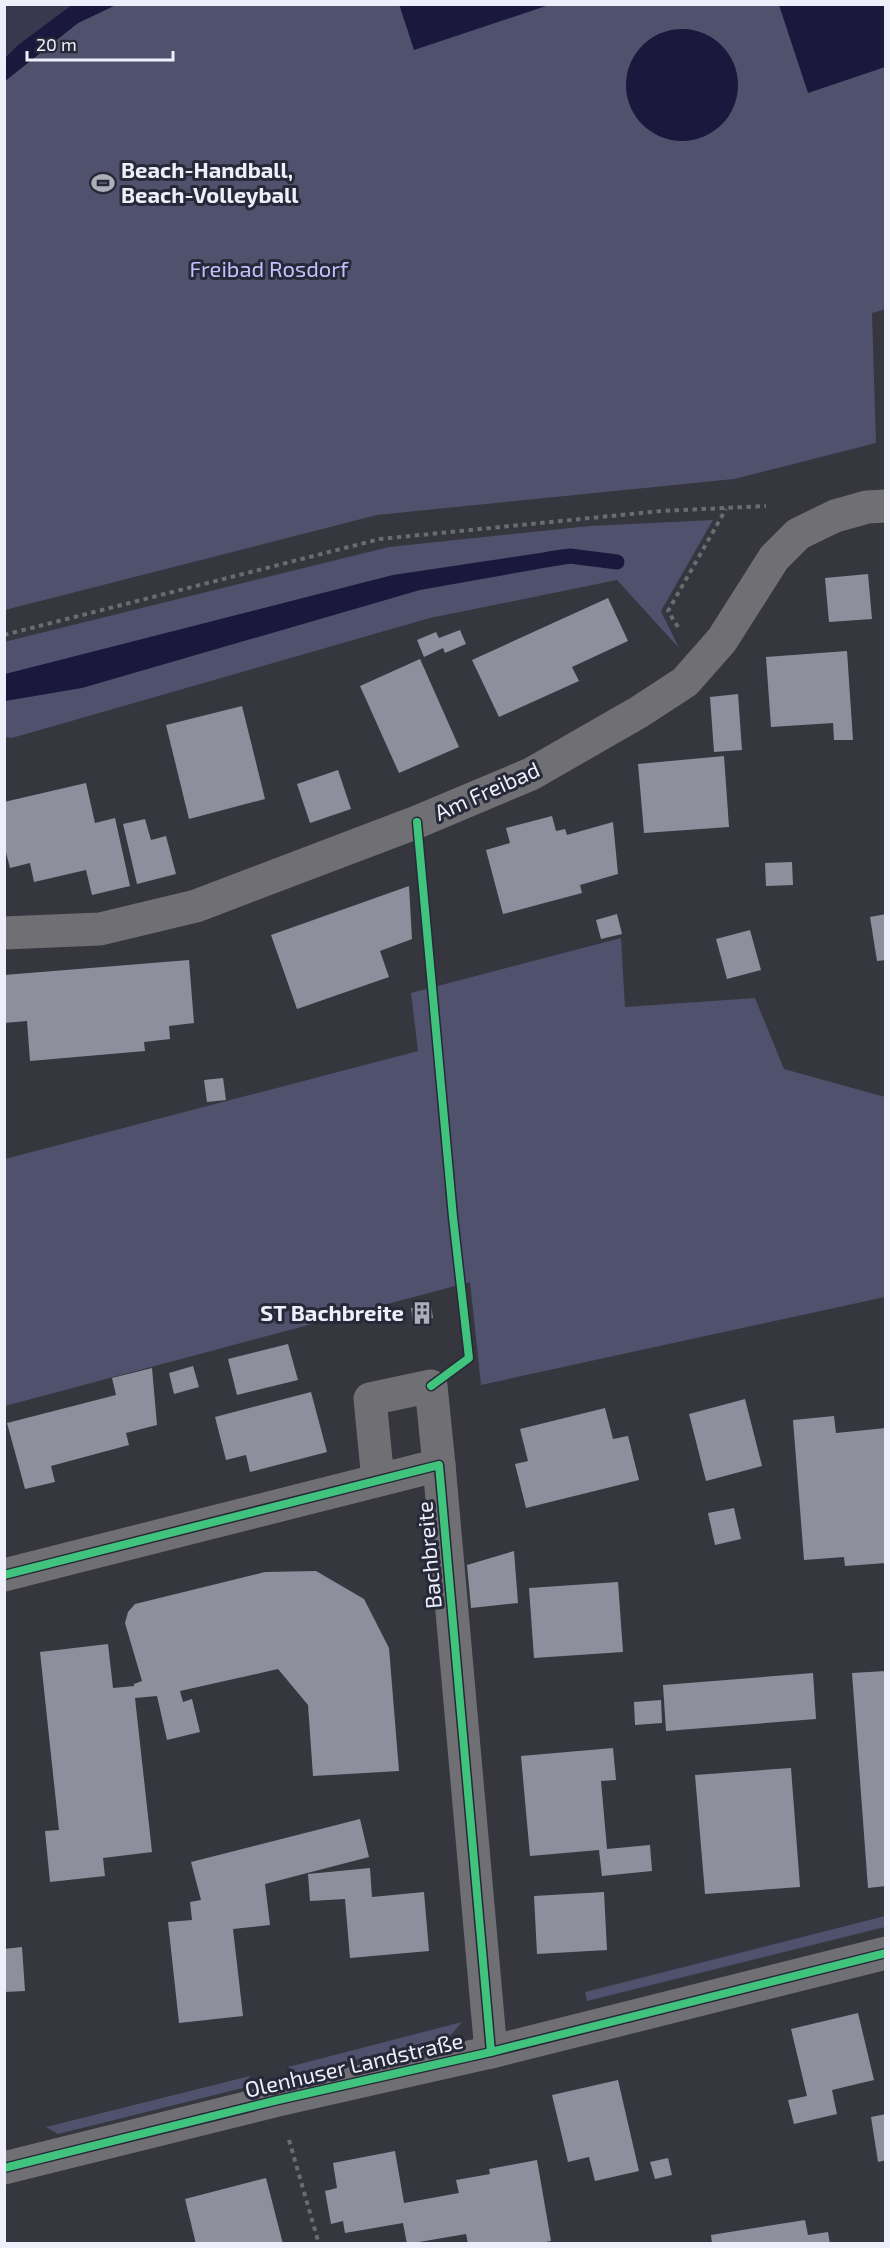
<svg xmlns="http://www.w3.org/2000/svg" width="890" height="2248" font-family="'Exo 2',sans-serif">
  <rect width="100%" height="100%" fill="#35363e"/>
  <path fill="#38394e" d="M5 5H73L17 46 5 58Z"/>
  <g fill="#4f516d">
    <path d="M117 4 885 5 886 309 872 313 876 443 734 479 377 515 5 610V81L78 23Z"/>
    <path d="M713 520 661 611 679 648 617 580 430 618 12 738 5 737 4 642 389 547 590 526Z"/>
    <path d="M621 938 625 1007 755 998 784 1069 885 1097V1297L481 1385 470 1282 5 1406V1159L418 1051 411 993Z"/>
    <path d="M885 1916V1927L587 2001 585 1992Z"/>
    <path d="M462 2022 450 2036 299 2074 288 2067Z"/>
    <path d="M250 2076 247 2087 58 2134 46 2127Z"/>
  </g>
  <g fill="#1a183d">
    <path d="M73 4 116 5 78 23 5 81V58L17 46Z"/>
    <path d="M399 4H549V5L414 50Z"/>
    <path d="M779 5H885V67L808 93Z"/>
    <circle cx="682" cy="85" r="56"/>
    <path d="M567 549 572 563 420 590 82 688 5 701V674L393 575Z"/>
  </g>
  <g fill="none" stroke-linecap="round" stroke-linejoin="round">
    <path stroke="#1a183d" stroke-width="15" d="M549 559 570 556 617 562"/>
  </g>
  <g fill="#8e8f9d">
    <path d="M868 574 872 619 829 622 825 578Z"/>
    <path d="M608 598 628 641 572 667 579 681 499 717 472 660Z"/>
    <path d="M460 630 466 644 445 653 443 648 424 657 417 640 436 632 439 638Z"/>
    <path d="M847 651 853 740H834L833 723 771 727 766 657Z"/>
    <path d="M420 659 459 747 399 773 360 686Z"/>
    <path d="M738 694 742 750 714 752 710 697Z"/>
    <path d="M242 706 265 799 189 819 166 725Z"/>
    <path d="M724 756 729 827 644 833 638 764Z"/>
    <path d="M338 770 351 809 310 823 297 784Z"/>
    <path d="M86 783 95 823 115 818 130 886 92 895 86 870 34 882 30 863 10 868 4 845V802Z"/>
    <path d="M552 816 556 831 565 829 567 835 613 822 618 874 580 885 582 893 503 914 486 850 510 843 506 828Z"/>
    <path d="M145 819 151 840 166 836 176 874 137 884 123 824Z"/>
    <path d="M792 862 793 885 766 886 765 863Z"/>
    <path d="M409 886 412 939 380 951 389 977 297 1009 271 935Z"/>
    <path d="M617 914 622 934 601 939 596 920Z"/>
    <path d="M886 914V960L877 961 870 917Z"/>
    <path d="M750 930 761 970 727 979 716 939Z"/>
    <path d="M189 960 194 1023 169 1026 170 1039 144 1042 145 1051 30 1061 27 1021 4 1023V975Z"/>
    <path d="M223 1078 226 1100 207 1102 204 1080Z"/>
    <path d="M431 1305 433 1318 413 1321 411 1308Z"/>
    <path d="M288 1344 298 1380 237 1395 228 1359Z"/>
    <path d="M193 1366 199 1387 174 1394 169 1373Z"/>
    <path d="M152 1368 157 1425 126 1433 129 1445 51 1466 55 1482 25 1489 7 1423 116 1395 112 1378Z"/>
    <path d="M311 1392 327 1452 250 1472 246 1455 226 1460 215 1417Z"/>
    <path d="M745 1399 762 1466 706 1481 689 1414Z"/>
    <path d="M605 1408 613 1439 628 1436 639 1480 526 1508 515 1464 528 1461 520 1429Z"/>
    <path d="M834 1416 836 1433 886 1428V1563L845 1566 844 1557 804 1560 793 1420Z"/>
    <path d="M734 1508 741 1539 715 1545 708 1513Z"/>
    <path d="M514 1551 518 1603 471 1608 467 1565Z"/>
    <path d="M316 1571 364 1599 389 1648 399 1771 313 1776 308 1705 278 1669 180 1691 183 1702 192 1699 200 1732 167 1740 157 1696 135 1698 152 1852 103 1858 105 1876 50 1882 45 1831 59 1830 40 1652 108 1644 113 1688 134 1686V1684L142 1681 125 1623 128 1612 135 1604 265 1572Z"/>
    <path d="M618 1582 623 1652 534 1658 529 1588Z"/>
    <path d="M886 1671V1886L868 1888 852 1673Z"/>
    <path d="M813 1673 816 1719 666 1731 663 1685Z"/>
    <path d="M661 1700 662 1723 635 1725 634 1702Z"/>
    <path d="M613 1748 616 1780 601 1781 607 1849 650 1845 652 1871 602 1876 599 1850 530 1856 521 1756Z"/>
    <path d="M791 1768 800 1887 705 1894 695 1775Z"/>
    <path d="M360 1819 369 1857 265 1884 270 1925 233 1929 243 2016 179 2023 168 1922 192 1920 190 1902 201 1900 191 1862Z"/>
    <path d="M370 1868 372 1897 424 1892 429 1951 350 1958 345 1899 310 1901 308 1874Z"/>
    <path d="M604 1892 607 1950 537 1954 534 1896Z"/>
    <path d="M22 1947 25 1991 4 1992V1949Z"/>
    <path d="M858 2013 874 2080 832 2090 837 2114 794 2124 788 2100 807 2096 791 2029Z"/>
    <path d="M618 2080 639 2171 595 2181 589 2157 568 2162 552 2095Z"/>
    <path d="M886 2114V2160L878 2162 871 2117Z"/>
    <path d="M395 2151 404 2203 459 2193 456 2180 490 2174 489 2169 537 2160 551 2241 535 2244H468L466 2234 407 2244 403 2223 345 2233 343 2221 331 2224 325 2191 337 2188 333 2163Z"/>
    <path d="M668 2158 672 2175 655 2179 650 2162Z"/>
    <path d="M266 2178 283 2244H196L185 2199Z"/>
    <path d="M805 2220 808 2235 828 2232 830 2244H712L711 2235Z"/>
  </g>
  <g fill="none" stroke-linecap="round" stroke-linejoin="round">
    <g stroke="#6b6c71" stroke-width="4" stroke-dasharray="4.5 4.5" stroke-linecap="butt">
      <path d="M678 627 668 611 726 509"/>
      <path d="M4 635 380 539 661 511 766 506"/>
      <path d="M289 2140 319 2244"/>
    </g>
    <g stroke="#707074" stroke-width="33">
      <path d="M4 933 100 929 196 906 417 822 531 774 639 712 685 682 722 640 774 558 798 534 835 516 867 507 886 506"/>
      <path d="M378 1480 370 1399 431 1386 439 1465"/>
      <path d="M4 1575 439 1465 491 2052"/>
    </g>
    <path stroke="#707074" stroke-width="33" d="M4 2168 278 2100 491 2052 886 1953"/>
    <g stroke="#272838" stroke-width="11">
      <g id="cycleway">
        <path d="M417 822 453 1217 469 1358 431 1386"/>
        <path d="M4 1575 439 1465 491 2052"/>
        <path d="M4 2168 278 2100 491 2052 886 1953"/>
      </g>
    </g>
    <use href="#cycleway" stroke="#40c37c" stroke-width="8"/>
  </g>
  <defs>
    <g id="stadium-bare" transform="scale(1.8)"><path d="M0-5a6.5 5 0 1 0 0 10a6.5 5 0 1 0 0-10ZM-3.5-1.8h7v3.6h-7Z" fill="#adaeb8" stroke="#272838" stroke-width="2.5" paint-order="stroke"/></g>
    <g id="building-bare" transform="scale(1.8)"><path d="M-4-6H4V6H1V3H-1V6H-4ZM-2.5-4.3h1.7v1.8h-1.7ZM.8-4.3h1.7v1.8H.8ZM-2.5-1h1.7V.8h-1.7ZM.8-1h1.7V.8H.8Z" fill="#adaeb8" stroke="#272838" stroke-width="2.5" paint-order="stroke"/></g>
  </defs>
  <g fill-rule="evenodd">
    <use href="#stadium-bare" x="103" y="183"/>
    <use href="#building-bare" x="422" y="1313"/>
  </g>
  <g text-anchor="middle" stroke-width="6" stroke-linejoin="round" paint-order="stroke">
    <g font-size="22" font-weight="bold" fill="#eeeffa" stroke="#272838" text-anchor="start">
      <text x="121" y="178">Beach-Handball,<tspan x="121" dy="25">Beach-Volleyball</tspan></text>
      <text x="404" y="1321" text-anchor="end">ST Bachbreite</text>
    </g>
    <g font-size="22" fill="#bfc2fe" stroke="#272838">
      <text x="269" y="277">Freibad Rosdorf</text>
    </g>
    <g font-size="22" fill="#eeeffa" stroke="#272838">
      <text transform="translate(487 791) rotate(-24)" y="8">Am Freibad</text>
      <text transform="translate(429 1555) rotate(-95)" y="8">Bachbreite</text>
      <text transform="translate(354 2065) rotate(-13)" y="8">Olenhuser Landstraße</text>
    </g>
  </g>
  <rect width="890" height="2248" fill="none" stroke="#eeeffa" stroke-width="12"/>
  <path d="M27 51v9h146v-9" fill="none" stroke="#eeeffa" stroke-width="3"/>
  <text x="36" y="51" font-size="18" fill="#eeeffa" stroke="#272838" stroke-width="4.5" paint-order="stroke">20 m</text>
</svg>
